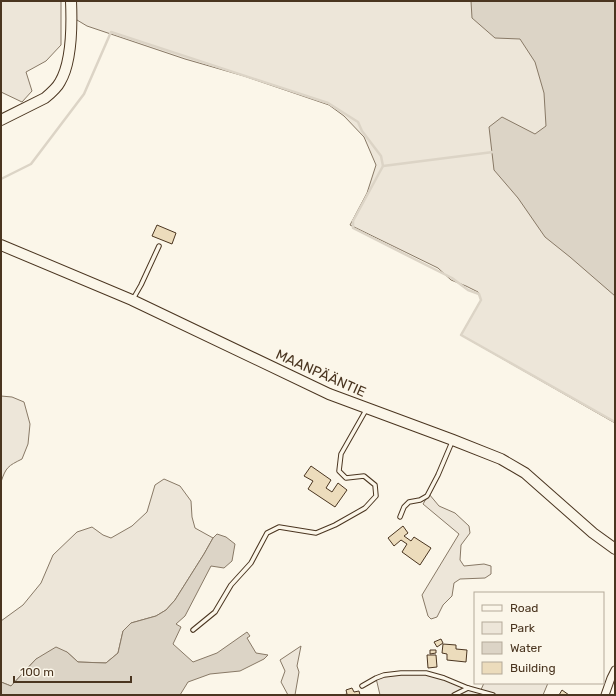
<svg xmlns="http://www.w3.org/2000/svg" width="616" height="696" font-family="Rubik,sans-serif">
  <rect width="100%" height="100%" fill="#fbf6e9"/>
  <g fill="#ede6d9" stroke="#887966">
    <path d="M1 1H61V45L46 61 26 72 32 91 22 102 1 92Z"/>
    <path d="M71 1H485L516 17 615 173V423L461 335 481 300 478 292 466 286 451 280 438 268 350 225 367 193 376 165 364 137 344 116 329 105 244 76 185 59 87 26 72 17Z"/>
    <path d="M1 396 12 397 24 402 30 424 28 444 22 459C8 466 6 467 1 482Z"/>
    <path d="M164 479 180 486 191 501 192 517 195 528 213 538 204 554 175 600 166 610 156 616 131 623 123 631 118 653 106 663 78 662 67 652 36 659 11 686 1 682V621L23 605 41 583 53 555 77 532 92 527 103 535 111 538 132 526 147 512 155 485Z"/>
    <path d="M429 494 439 506 455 513 469 526 470 533 461 545 460 560 464 566 484 564 491 566V574L485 578 460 579 454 583 452 596 443 605 437 617 431 619 428 616 422 595 459 534 423 504Z"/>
    <path d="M301 646 297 666 299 672 295 695H288L281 682 285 671 280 660Z"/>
    <path d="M426 673 480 692 484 683H548L543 695H380L376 678 384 675Z"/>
  </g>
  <g fill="#dcd4c6" stroke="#887966">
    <path d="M471 1H615V296L570 257 545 237 518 198 494 170 489 127 502 117 535 134 546 126 544 93 535 62 520 39 495 38 472 18Z"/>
    <path d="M217 534 226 537 235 544 232 561 224 568 211 566 185 616 176 624 181 627 173 644 193 662 217 653 247 632 250 636 247 638 256 653 268 655 264 659 240 671 210 674 188 682 180 695H1V682L11 686 36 659 56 647 67 652 78 662 106 663 118 653 123 631 131 623 156 616 166 610 175 600 204 554 213 538Z"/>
  </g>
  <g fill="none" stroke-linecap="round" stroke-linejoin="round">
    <g stroke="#dcd4c6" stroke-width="2.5">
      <path d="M383 166 493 152"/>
      <path d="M1 179 31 164 84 94 111 32 328 103 358 122 362 131 381 156 383 166 353 221V228L452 278 468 290 479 294 481 300 461 335 615 422"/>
    </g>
  </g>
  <g fill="#ecdcbc" stroke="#4a3520">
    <path d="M157 225 176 233 172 244 152 236Z"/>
    <path d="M311 466 331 480 326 488 332 492 338 483 347 490 335 507 308 489 313 481 304 476Z"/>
    <path d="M403 526 408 533 404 536 411 541 414 537 431 548 420 565 402 552 407 544 401 540 394 546 388 538Z"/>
    <path d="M441 639 443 643 437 647 434 642Z"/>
    <path d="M443 644 456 645V649L467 650 466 662 447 660V654L442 653Z"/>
    <path d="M430 650H436V653L430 654Z"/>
    <path d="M427 655H436L437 667 428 668Z"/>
    <path d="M352 688 354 692 359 691 360 695H343L347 694 346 690Z"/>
    <path d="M562 690 569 695H559Z"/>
  </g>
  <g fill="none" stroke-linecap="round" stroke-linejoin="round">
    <g stroke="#4a3520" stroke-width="5.5">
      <g id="lane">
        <path d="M133 299 141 285 159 246"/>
        <path d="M400 517 404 507 409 502 420 500 427 496 438 475 452 442"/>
        <path d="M193 630 215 612 231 585 251 563 267 533 279 527 316 533 335 525 365 508 376 496 375 485 364 476 346 478 339 471 341 454 366 410"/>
        <path d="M362 686 376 678 384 675 401 673H426L444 678 468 688 493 695"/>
        <path d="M454 695 468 688"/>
      </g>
    </g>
    <g stroke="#4a3520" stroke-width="9">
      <path id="street" d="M605 695 611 678 615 670"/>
    </g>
    <g stroke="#4a3520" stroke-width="12">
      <g id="secondary">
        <path d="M1 120 45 98C51 93 57 88 60 82 72 62 72 24 71 1"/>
        <path d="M1 245 132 300 329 394 453 440 501 459 525 473 593 533 615 549"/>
      </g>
    </g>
    <use href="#lane" stroke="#fbf6e9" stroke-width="3.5"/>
    <use href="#street" stroke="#fbf6e9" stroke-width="7"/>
    <use href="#secondary" stroke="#fbf6e9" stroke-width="10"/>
  </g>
  <g text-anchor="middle" stroke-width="3" stroke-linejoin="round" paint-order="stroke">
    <g font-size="14" fill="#4a3520" stroke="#fbf6e9">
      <text transform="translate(321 373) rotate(24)" y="5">MAANPÄÄNTIE</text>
    </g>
  </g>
  <rect width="616" height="696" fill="none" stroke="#4a3520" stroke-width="4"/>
  <rect x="474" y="592" width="130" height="92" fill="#fbf6e9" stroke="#b4a999"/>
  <rect x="482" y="605" width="20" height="6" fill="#fbf6e9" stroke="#b4a999"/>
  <text x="510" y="612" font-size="12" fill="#4a3520">Road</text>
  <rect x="482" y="622" width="20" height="12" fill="#ede6d9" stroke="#b4a999"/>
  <text x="510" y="632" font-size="12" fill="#4a3520">Park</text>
  <rect x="482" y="642" width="20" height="12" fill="#dcd4c6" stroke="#b4a999"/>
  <text x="510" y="652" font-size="12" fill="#4a3520">Water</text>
  <rect x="482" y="662" width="20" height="12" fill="#ecdcbc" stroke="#b4a999"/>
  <text x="510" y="672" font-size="12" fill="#4a3520">Building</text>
  <path d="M14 676v6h117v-6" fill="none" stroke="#4a3520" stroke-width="2"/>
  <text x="20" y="676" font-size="12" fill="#4a3520" stroke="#fbf6e9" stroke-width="3" paint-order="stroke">100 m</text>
</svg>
